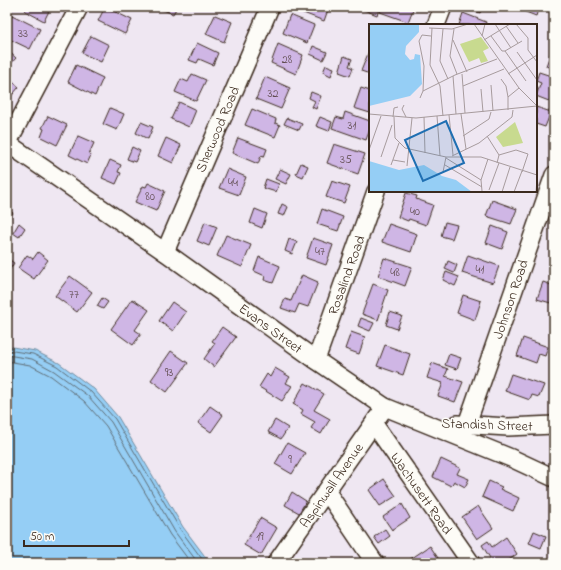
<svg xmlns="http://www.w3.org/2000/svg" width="561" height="570" font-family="'Indie Flower',sans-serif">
  <rect width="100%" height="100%" fill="#efe7f2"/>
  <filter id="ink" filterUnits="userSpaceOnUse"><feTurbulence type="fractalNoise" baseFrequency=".025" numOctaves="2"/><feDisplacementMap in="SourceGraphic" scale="8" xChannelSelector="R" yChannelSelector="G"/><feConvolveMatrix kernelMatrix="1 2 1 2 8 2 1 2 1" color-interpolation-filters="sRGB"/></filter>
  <g filter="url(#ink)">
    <path fill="#95cef5" stroke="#718c9f" d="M7 346 35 351 59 363 94 389 118 417 183 527 210 563H7Z"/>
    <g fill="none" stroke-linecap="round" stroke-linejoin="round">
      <g stroke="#5f6c74" stroke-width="1">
        <path d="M7 350 33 354 57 366 91 392 115 419 180 529 205 563"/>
        <path d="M7 355 32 359 54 371 88 396 111 422 175 532 198 563"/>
        <path d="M7 361 30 365 51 376 84 401 106 426 170 535 191 563"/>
      </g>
    </g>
    <g fill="#cfb6e5" stroke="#3b2a1e">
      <path d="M27 7H51L44 21 25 11Z"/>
      <path d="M105 7 132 20 125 34 98 21Z"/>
      <path d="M162 7H177L173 14 161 9Z"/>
      <path d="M294 7H329L324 21 293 9Z"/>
      <path d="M365 7H380L377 15 364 10Z"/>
      <path d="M381 7H414L408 22 380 12Z"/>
      <path d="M471 7H489V9L482 7 480 13 470 9Z"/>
      <path d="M518 7H539L536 16 518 9Z"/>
      <path d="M463 13 486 22 485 25H459Z"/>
      <path d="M12 15 40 29 30 49 7 38V24Z"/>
      <path d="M215 15 232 22 224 42 206 34Z"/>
      <path d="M290 15 314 25 307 43 283 33Z"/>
      <path d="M91 36 109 45 101 62 82 53Z"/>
      <path d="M197 43 218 53 213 65 199 59 197 63 189 60Z"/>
      <path d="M278 44 303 55 296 74 271 63Z"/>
      <path d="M313 46 327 52 323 60 310 54Z"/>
      <path d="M552 49 554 50V69L546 66Z"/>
      <path d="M7 50 16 58 7 68Z"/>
      <path d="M369 51H370V74L361 71Z"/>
      <path d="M344 56 352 59 349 66 353 68 350 76 339 72Z"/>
      <path d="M76 65 103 78 95 96 68 82Z"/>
      <path d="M326 65 334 68 331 76 323 72Z"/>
      <path d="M539 72 554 77V103L536 96 541 83 536 81Z"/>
      <path d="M7 74 10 76 8 78 19 87 7 101Z"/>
      <path d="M192 74 206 80 196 101 175 92 181 79 188 82Z"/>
      <path d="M265 77 290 88 281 109 256 99Z"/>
      <path d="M361 88 370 91V113L354 108Z"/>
      <path d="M311 92 321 96 316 109 312 107 315 101 309 98Z"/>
      <path d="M179 102 196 110 189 127 171 119Z"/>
      <path d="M536 107 551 112 545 127 536 124Z"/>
      <path d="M110 108 124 114 117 130 103 124Z"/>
      <path d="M252 109 276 119 275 123 280 125 275 137 245 125Z"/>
      <path d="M345 112 370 121V129L366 140 332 128 336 117 343 119Z"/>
      <path d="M48 116 67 125 57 145 41 137 44 129 42 128Z"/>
      <path d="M320 117 332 122 329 131 316 126Z"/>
      <path d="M287 118 302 124 299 130 284 124Z"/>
      <path d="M141 122 153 127 148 139 136 133Z"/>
      <path d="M78 136 94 143 89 154 91 155 87 164 69 155Z"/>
      <path d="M166 138 181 145 173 163 158 156Z"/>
      <path d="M238 138 267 149 264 157 261 156 258 164 232 153Z"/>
      <path d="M334 144 365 154 358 174 327 163Z"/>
      <path d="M132 147 140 151 135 162 127 159Z"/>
      <path d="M110 160 121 165 118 172 121 173 116 184 102 178Z"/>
      <path d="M301 163 308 166 303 177 296 174Z"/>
      <path d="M227 169 246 177 239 195 219 188Z"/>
      <path d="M280 169 291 174 286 184 275 179Z"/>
      <path d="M266 179 279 184 276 192 263 188Z"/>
      <path d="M332 181 350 187 344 203 326 197Z"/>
      <path d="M148 183 165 191 156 211 135 202 143 186 146 187Z"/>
      <path d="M406 193 417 196 416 199 433 205 426 225 409 219 408 221 398 217Z"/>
      <path d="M492 200 517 209 511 224 486 216Z"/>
      <path d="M282 204 288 207 284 216 278 214Z"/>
      <path d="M7 209 13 213 7 221Z"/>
      <path d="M255 209 267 214 262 228 250 223Z"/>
      <path d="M322 209 343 217 338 231 317 224Z"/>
      <path d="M205 222 217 227 209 246 197 241Z"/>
      <path d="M445 222 457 225 452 239 441 236Z"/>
      <path d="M19 223 25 228 19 237 13 233Z"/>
      <path d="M389 224 417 234 411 252 382 242Z"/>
      <path d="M492 226 508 232 502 249 486 243Z"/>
      <path d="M226 235 251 245 242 267 217 256Z"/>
      <path d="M313 238 333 245 326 265 306 258Z"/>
      <path d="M289 239 297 242 292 254 285 251Z"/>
      <path d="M38 252 48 260 34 279 18 268 27 255 33 259Z"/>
      <path d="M468 255 499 266 493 283 462 273Z"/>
      <path d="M259 257 280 266 273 283 264 280 265 276 254 271Z"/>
      <path d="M7 258 14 263 7 274Z"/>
      <path d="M384 258 412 267 405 286 378 276Z"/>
      <path d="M554 258V274L549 272Z"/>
      <path d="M448 261 457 265 454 273 445 269Z"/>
      <path d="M446 272 459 277 455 286 443 280Z"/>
      <path d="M302 275 318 282 308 307 299 304 295 313 281 308 285 299 291 301Z"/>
      <path d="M70 276 92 292 77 312 55 296Z"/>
      <path d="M543 282 554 286V304L537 299Z"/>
      <path d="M373 284 388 290 378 320 362 314Z"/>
      <path d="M463 295 481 301 475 320 457 313Z"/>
      <path d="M102 298 108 302 103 309 97 306Z"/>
      <path d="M132 299 149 310 135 330 141 334 133 345 111 329Z"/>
      <path d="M172 302 186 312 173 331 159 321Z"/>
      <path d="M390 312 402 316 397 329 386 325Z"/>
      <path d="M361 318 374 323 370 331 358 326Z"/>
      <path d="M222 327 236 337 214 367 204 359 215 343 212 341Z"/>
      <path d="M351 332 365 337 359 354 345 349Z"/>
      <path d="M523 338 548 347 545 356 539 354 536 363 517 356Z"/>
      <path d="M385 345 410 354 403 375 377 366Z"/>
      <path d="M171 351 188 363 167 392 151 380Z"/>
      <path d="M449 354 461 358 457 369 445 365Z"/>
      <path d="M432 363 448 369 445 376 463 382 455 402 438 396 443 383 427 378Z"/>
      <path d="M275 368 290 377 286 383 292 386 282 401 259 387 267 374 270 377Z"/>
      <path d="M511 374 544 385 539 397 532 395 530 400 505 391Z"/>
      <path d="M305 383 324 394 314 410 330 419 321 434 311 428 315 422 301 414 303 410 293 404Z"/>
      <path d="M210 406 223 415 211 432 198 423Z"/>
      <path d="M275 420 288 428 281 439 268 432Z"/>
      <path d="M287 443 305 453 292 474 275 464Z"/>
      <path d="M441 459 460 468 457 474 469 479 465 487 454 481 451 486 433 477Z"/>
      <path d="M384 479 396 496 380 506 369 490Z"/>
      <path d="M489 481 502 487 500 489 519 498 513 511 482 497Z"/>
      <path d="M292 492 306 501 299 513 285 505Z"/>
      <path d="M402 504 410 518 392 530 383 517Z"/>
      <path d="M478 506 493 528 477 539 462 517Z"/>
      <path d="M260 518 277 528 261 555 244 545Z"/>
      <path d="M385 529 390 536 379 544 374 537Z"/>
      <path d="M534 531 546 536 541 548 529 543Z"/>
      <path d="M506 537 517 554 505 563H493L482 545 488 541 492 547Z"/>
      <path d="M430 546 440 561 437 563H407L406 562Z"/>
    </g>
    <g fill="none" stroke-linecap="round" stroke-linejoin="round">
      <g stroke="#3b2a1e" stroke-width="20">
        <g id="minor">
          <path d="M436 25 443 7"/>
          <path d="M7 143 165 252 316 360 385 407 511 458 554 478"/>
          <path d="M7 144 79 7"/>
          <path d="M165 252 270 7"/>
          <path d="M316 360 376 191"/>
          <path d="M374 424 471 563"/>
          <path d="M457 424 508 427 554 425"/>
          <path d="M467 424 554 175"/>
          <path d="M327 492 375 563"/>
          <path d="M276 563 385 407"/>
        </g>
      </g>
      <use href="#minor" stroke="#fdfcf7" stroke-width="17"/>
    </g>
  </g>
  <g text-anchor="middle" stroke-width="3" stroke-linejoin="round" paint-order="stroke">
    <g font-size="12" fill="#604d50">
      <text x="23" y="37">33</text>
      <text x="287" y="63">28</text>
      <text x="273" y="97">32</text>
      <text x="352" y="129">31</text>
      <text x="346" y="163">35</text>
      <text x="233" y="186">44</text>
      <text x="150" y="200">80</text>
      <text x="415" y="215">40</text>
      <text x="320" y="255">47</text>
      <text x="480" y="273">41</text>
      <text x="395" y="276">48</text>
      <text x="74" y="298">77</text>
      <text x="169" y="376">93</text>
      <text x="290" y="463">9</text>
      <text x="260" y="540">19</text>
    </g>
    <g font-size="14" fill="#3b2a1e" stroke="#fdfcf7">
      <text transform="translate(217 129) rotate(-67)" y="5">Sherwood Road</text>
      <text transform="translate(346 275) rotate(-70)" y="5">Rosalind Road</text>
      <text transform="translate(510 299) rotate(-71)" y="5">Johnson Road</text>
      <text transform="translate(271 328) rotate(36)" y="5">Evans Street</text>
      <text transform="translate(487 424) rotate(2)" y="5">Standish Street</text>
      <text transform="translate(331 485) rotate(-55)" y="5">Aspinwall Avenue</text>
      <text transform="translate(422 493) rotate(55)" y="5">Wachusett Road</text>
    </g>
  </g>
  <g transform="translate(369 24)">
    <rect width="168" height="168" fill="#efe7f2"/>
    <path d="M112 13 120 24 114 27 119 37 112 39 110 34 100 38 91 20ZM146 98 154 119 134 123 127 113Z" fill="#c8da8f"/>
    <path d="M0 0H50V8L37 22 36 30 41 36 45 35 46 30 51 31 53 60 41 72 0 82ZM0 137 30 146 55 141 73 152 87 156 103 168H0Z" fill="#95cef5"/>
    <path fill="none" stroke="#a79b9d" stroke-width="1" d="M105 0 150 64 168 82M126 0 142 24M147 0 159 14V26L168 38M137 2 149 19M60 4 83 5 99 0M63 4 61 41 71 62 74 92M74 5 71 37 79 55M85 5 81 32 88 50M113 12 116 0M122 12 133 27H136M84 16 98 48M115 16 141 0M136 27 157 57M136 27 153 17M148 28 168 56M93 50 96 89M139 50 168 31M84 52 87 90M132 55 137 62 139 73M122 61 124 87M94 62 135 45M112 65 114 88M54 67 55 42 50 17 53 11 62 12M51 74 54 67 86 51 128 35M35 81 33 85 37 93M139 86V73L150 64M0 90 47 94 168 82M92 90 97 125M80 91 84 131M68 92 71 132M24 93 25 84 29 83M25 93 26 114 36 124 77 133H112L168 151M55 93 56 129M94 112 120 95 122 88M118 112 130 131 128 139M0 126 12 92M130 131 147 126 159 130 153 148M83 132 110 119 143 93 144 86M12 133 23 101M77 134 112 156M24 136 36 138M22 141 30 119M76 141 113 163M38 142 43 94M74 148 77 133M120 166 130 139M113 167 112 156 119 135M133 168 141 143M145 168 153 147M167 168 168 154"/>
    <path fill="#1f6fb2" fill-opacity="0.15" stroke="#1f6fb2" stroke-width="2" d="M77 97 95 139 54 157 36 116Z"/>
    <rect width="168" height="168" fill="none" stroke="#3b2a1e" stroke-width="2"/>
  </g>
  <rect width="561" height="570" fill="none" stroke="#fdfcf7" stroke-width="24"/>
  <rect x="12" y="12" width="537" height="546" fill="none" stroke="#3b2a1e" stroke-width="1.5" filter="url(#ink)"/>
  <path d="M24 540v6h105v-6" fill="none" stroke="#3b2a1e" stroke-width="2"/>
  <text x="30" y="540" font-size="12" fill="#3b2a1e" stroke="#fdfcf7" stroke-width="3" paint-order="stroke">50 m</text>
</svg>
